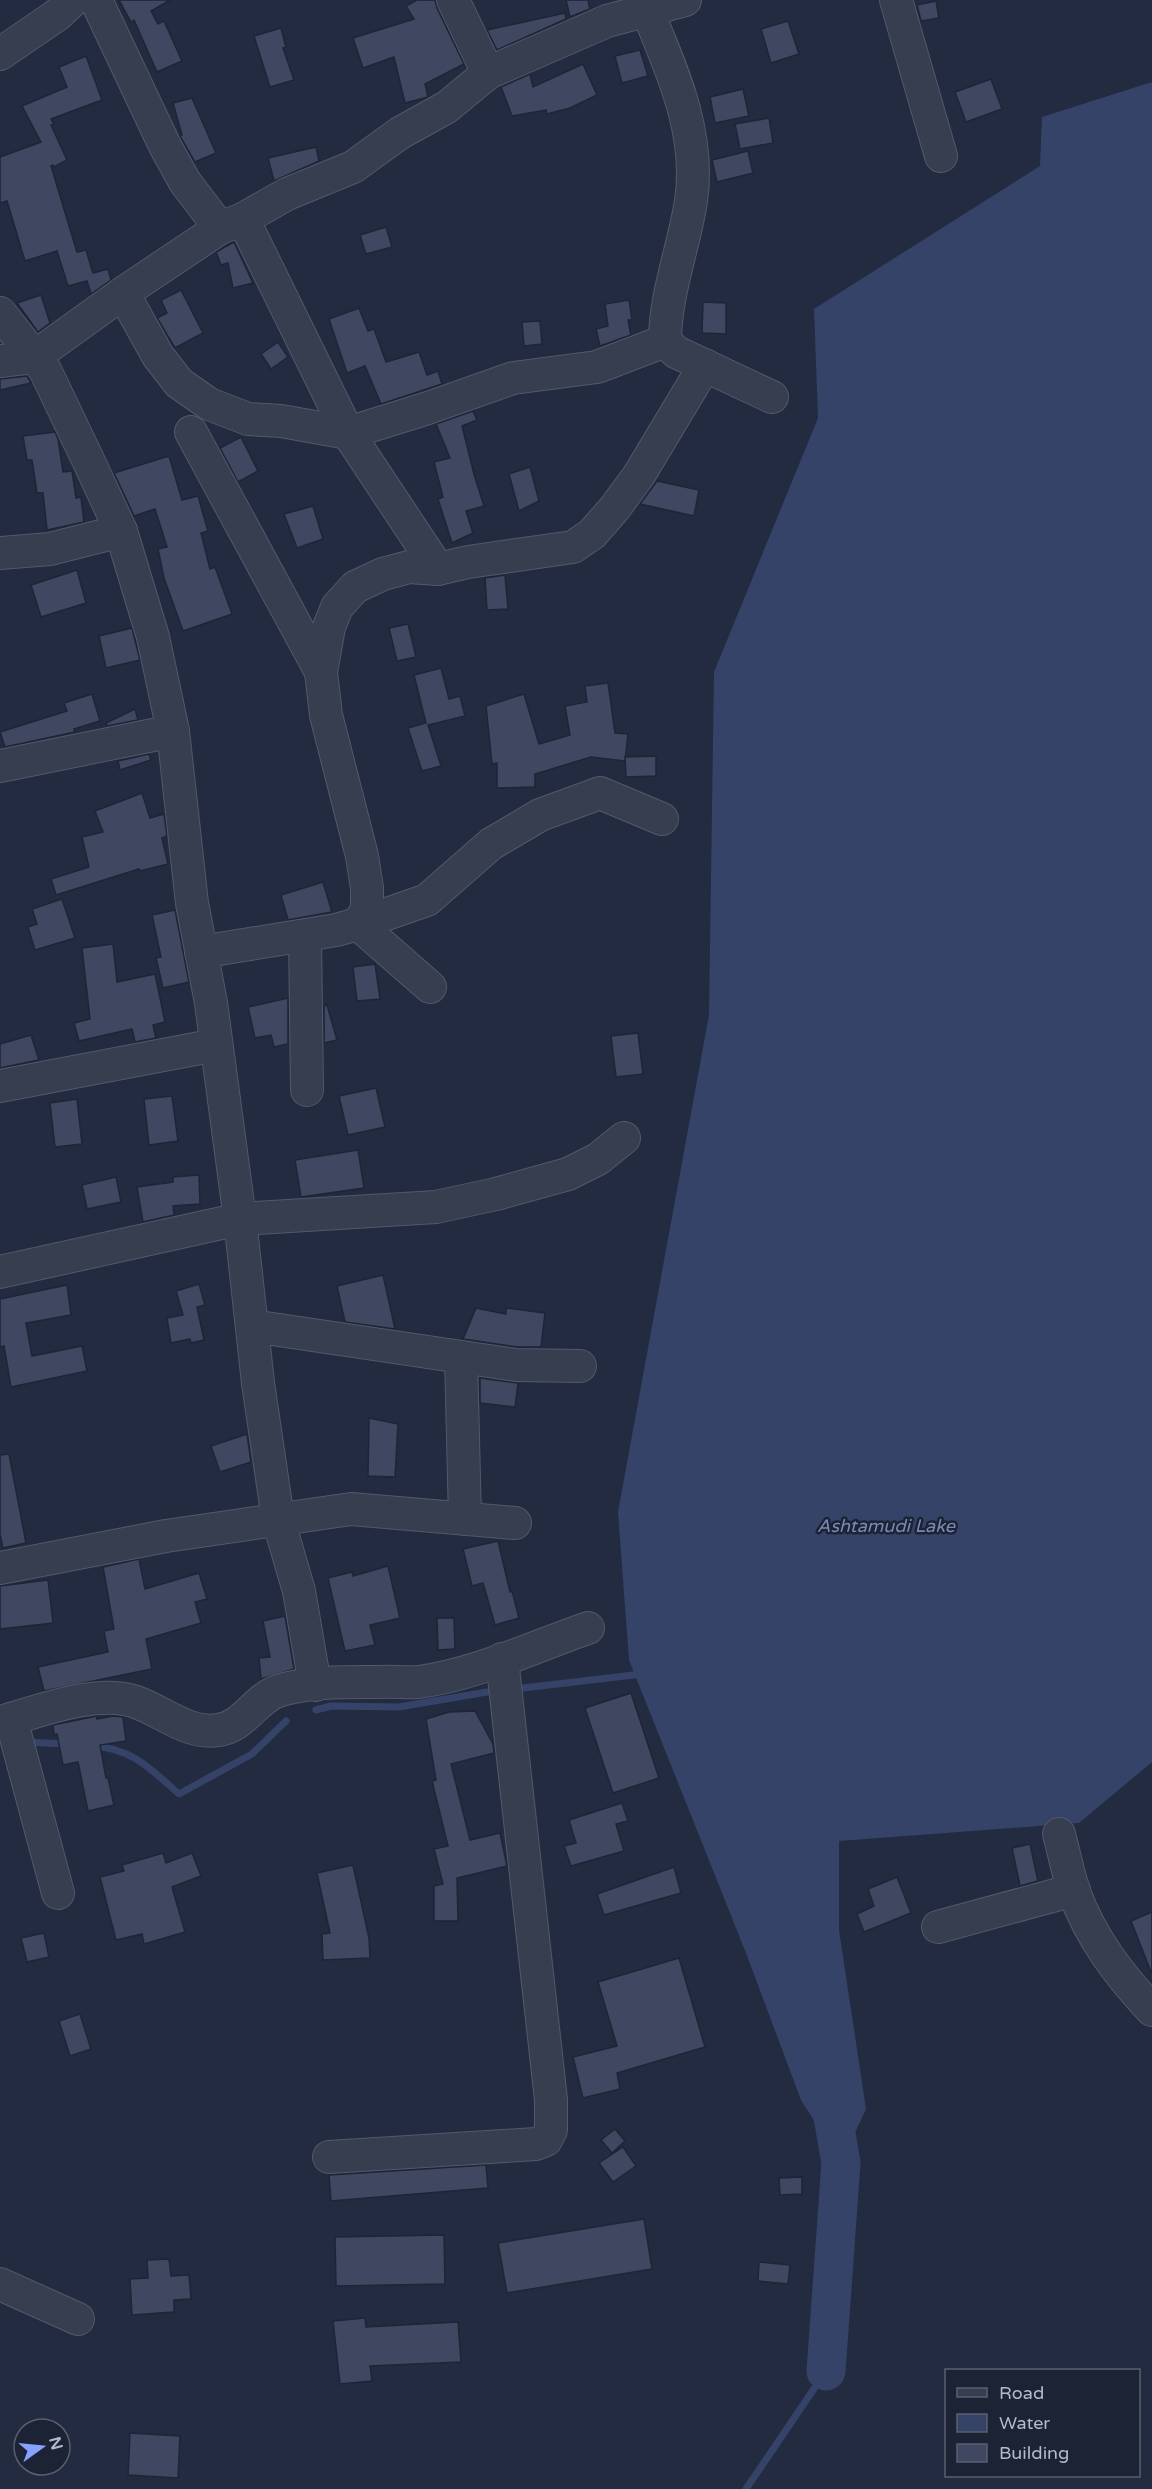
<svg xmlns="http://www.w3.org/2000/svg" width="1152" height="2489" font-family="'Varela Round',sans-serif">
  <rect width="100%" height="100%" fill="#232b40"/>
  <path fill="#364368" d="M1152 82V1762L1079 1823 839 1841V1930L866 2109 841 2163 801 2100 746 1953 629 1660 618 1512 709 1015 714 672 818 418 814 309 1040 166 1042 117Z"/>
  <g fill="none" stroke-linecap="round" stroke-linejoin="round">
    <g stroke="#364368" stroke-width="7">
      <path d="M523 1688 642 1674"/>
      <path d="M316 1710 331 1706 399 1707 487 1692"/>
      <path d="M26 1742 66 1744"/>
      <path d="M92 1746C132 1748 151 1769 179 1794L252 1754 286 1721"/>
      <path d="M746 2489 826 2371"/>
    </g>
    <path stroke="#364368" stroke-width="39" d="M826 2371 841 2163 832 2111"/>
  </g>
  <g fill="#3f4761" stroke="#1e2537" stroke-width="1.5">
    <path d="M119 0H170L151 11 158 24 164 21 182 61 157 72 134 20 131 22Z"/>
    <path d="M417 0H435L437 8 464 64 425 84 428 97 405 103 394 57 363 68 353 38 414 19 406 6Z"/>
    <path d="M566 0H588L590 9 570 17Z"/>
    <path d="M936 1 939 18 921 21 917 5Z"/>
    <path d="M565 13 566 19 497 50 487 30Z"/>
    <path d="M788 21 799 54 771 63 761 29Z"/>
    <path d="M281 28 286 47 283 48 294 80 270 87 254 36Z"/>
    <path d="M640 50 648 76 622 83 615 56Z"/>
    <path d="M86 56 102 100 51 119 54 124 51 125 67 160 54 167 53 165 51 166 77 252 86 250 93 273 108 269 111 280 91 294 87 281 68 286 57 251 25 261 7 201 0 203V157L41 142 22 106 67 87 59 67Z"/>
    <path d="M583 64 597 95 570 108 547 114 546 110 512 116 501 87 530 74 533 87Z"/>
    <path d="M991 79 1002 109 966 122 955 92Z"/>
    <path d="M743 89 749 116 715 123 710 97Z"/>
    <path d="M192 98 216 153 195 162 180 136 182 135 173 103Z"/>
    <path d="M769 118 773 143 740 149 735 124Z"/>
    <path d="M316 147 319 161 274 181 268 158Z"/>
    <path d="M748 151 753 173 717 182 712 160Z"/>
    <path d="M386 227 392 247 366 254 360 235Z"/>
    <path d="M234 242 253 283 233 288 228 263 221 265 216 252Z"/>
    <path d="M181 290 203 333 175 348 157 318 167 313 161 300Z"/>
    <path d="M41 295 50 323 38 332 17 303Z"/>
    <path d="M629 300 632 320H628L631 335 600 346 596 329 608 326 605 304Z"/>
    <path d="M703 302 726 303V334L702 333Z"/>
    <path d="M359 308 368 331 374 329 386 362 419 352 427 375 438 371 442 384 381 404 365 366 347 373 329 319Z"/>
    <path d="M540 321 542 344 524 346 522 322Z"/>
    <path d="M278 342 288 357 271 369 261 354Z"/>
    <path d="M27 376 31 383 0 390V379Z"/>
    <path d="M473 411 477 420 462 426 474 474 484 506 466 511 473 533 452 543 438 499 443 497 434 462 450 458 436 424Z"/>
    <path d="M55 432 58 439 63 472 72 471 76 498 81 497 84 522 47 530 43 493H37L32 460H27L23 436Z"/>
    <path d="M241 437 258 471 238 482 220 448Z"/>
    <path d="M169 456 182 500 198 496 208 531 201 533 210 569 215 567 232 614 183 631 164 578 158 549 167 547 155 509 134 516 114 473Z"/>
    <path d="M530 467 539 501 519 511 509 474Z"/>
    <path d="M657 481 699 490 694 516 640 504Z"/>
    <path d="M313 506 323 539 297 548 284 514Z"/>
    <path d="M77 570 86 603 41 617 31 585Z"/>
    <path d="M505 575 508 609 487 610 485 578Z"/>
    <path d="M408 624 416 657 397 661 389 628Z"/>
    <path d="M132 628 140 660 106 668 99 636Z"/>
    <path d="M441 668 449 699 460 696 465 716 428 725 441 766 422 771 408 728 426 723 414 675Z"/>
    <path d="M608 683 615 733 628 734 625 761 591 757 535 774V787L497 788V763L492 764 486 706 524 694 539 744 570 735 565 706 587 702 585 686Z"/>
    <path d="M92 694 100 721 74 729 75 732 5 747 0 732 67 711 64 703Z"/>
    <path d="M135 709 138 720 107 726 106 723Z"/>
    <path d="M149 754 151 760 120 770 118 761Z"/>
    <path d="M656 756V776L626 777 625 757Z"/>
    <path d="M142 793 150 818 164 814 167 836 162 838 168 864 140 871 139 869 56 895 51 879 89 867 82 837 103 832 95 811Z"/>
    <path d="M323 882 332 912 288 920 281 895Z"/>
    <path d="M62 899 75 938 35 950 28 927 37 924 32 909Z"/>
    <path d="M175 910 189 982 163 988 156 958 161 957 152 915Z"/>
    <path d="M113 944 117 982 155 974 165 1022 153 1025 156 1038 135 1042 132 1029 79 1041 74 1023 90 1019 82 948Z"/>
    <path d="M375 964 380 999 357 1001 353 967Z"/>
    <path d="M288 998V1044L274 1047 271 1035 255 1038 248 1007Z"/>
    <path d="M327 1005 337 1040 324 1043V1006Z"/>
    <path d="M638 1033 643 1074 616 1077 611 1036Z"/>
    <path d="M31 1035 39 1060 0 1068V1044Z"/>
    <path d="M376 1088 385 1127 348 1135 339 1096Z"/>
    <path d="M172 1096 178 1141 149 1145 144 1099Z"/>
    <path d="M77 1099 82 1144 55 1147 50 1103Z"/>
    <path d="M358 1150 364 1188 301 1197 295 1160Z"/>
    <path d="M199 1175 200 1204 173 1206 174 1215 143 1222 137 1187 173 1182V1177Z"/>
    <path d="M116 1177 121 1202 87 1209 82 1185Z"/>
    <path d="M383 1275 395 1329 345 1322 337 1286Z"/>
    <path d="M199 1284 205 1305 197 1307 204 1340 191 1343 190 1339 171 1343 167 1318 183 1315 176 1291Z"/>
    <path d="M67 1285 71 1315 26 1323 32 1356 82 1346 87 1371 11 1387 4 1346 0 1347V1299Z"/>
    <path d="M476 1308 506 1314V1308L545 1313 541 1347H517L463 1339Z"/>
    <path d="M480 1378 518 1383 515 1407 480 1403Z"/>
    <path d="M369 1418 398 1424 395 1477 368 1476Z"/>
    <path d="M247 1434 251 1462 220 1472 211 1446Z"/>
    <path d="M9 1454 26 1543 3 1548 0 1534V1455Z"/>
    <path d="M498 1541 510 1592 512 1591 519 1618 495 1625 483 1583 472 1586 463 1549Z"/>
    <path d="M139 1559 145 1589 199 1573 207 1599 195 1602 201 1623 146 1639 152 1669 44 1691 38 1667 108 1652 104 1631 114 1629 103 1567Z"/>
    <path d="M388 1566 400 1618 370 1625 375 1645 345 1651 328 1578 352 1572 353 1576Z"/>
    <path d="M48 1580 53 1623 0 1629V1586Z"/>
    <path d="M285 1616 294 1669 261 1679 259 1658 270 1657 263 1621Z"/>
    <path d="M437 1618H454L455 1649 438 1650Z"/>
    <path d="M631 1693 659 1778 613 1793 585 1708Z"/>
    <path d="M475 1711 493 1744 494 1753 451 1764 470 1840 500 1833 507 1866 457 1878 458 1921H434V1886L443 1884 434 1849 448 1846 432 1781 436 1780 426 1719 449 1712Z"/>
    <path d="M97 1716V1719L113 1716 123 1717 126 1741 100 1745 106 1778H108L114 1805 88 1811 78 1762 63 1765 57 1734 54 1735 53 1725Z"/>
    <path d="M622 1803 628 1821 616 1824 624 1851 571 1866 564 1846 576 1843 569 1820Z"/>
    <path d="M1030 1844 1038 1881 1020 1886 1012 1848Z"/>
    <path d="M163 1853 166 1863 192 1853 201 1876 172 1887 185 1932 144 1944 142 1934 116 1940 100 1877 124 1871 122 1865Z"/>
    <path d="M353 1865 369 1938 370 1958 323 1960 322 1934 330 1933 317 1873Z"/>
    <path d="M674 1867 681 1893 604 1915 597 1894Z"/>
    <path d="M897 1877 911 1913 864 1932 857 1914 874 1906 868 1889Z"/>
    <path d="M1152 1912V1971L1151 1972 1131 1921Z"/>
    <path d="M44 1933 49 1957 27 1962 21 1938Z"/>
    <path d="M679 1958 705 2047 617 2073 620 2089 583 2098 573 2057 617 2046 598 1982Z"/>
    <path d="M80 2014 91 2049 70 2056 59 2021Z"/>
    <path d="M615 2129 625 2141 612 2153 601 2140Z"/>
    <path d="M623 2147 636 2166 613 2182 599 2163Z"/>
    <path d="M486 2165 488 2188 331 2201 329 2175Z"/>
    <path d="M802 2177V2194L780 2195 779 2178Z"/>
    <path d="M644 2219 652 2269 507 2293 498 2243Z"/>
    <path d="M444 2235 445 2284 336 2286 335 2237Z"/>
    <path d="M169 2259 171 2276 189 2275 191 2299 174 2300V2312L132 2315 130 2279 148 2278 147 2260Z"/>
    <path d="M759 2262 790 2265 788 2284 758 2281Z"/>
    <path d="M365 2318 366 2327 458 2322 461 2362 370 2366 372 2381 340 2384 333 2321Z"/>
    <path d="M130 2433 180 2436 178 2478 128 2475Z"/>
  </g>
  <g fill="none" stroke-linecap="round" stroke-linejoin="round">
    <g stroke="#52596b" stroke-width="34">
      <g id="minor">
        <path d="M96 0 165 146 185 182 220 228"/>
        <path d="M453 0 488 73"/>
        <path d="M896 0 941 156"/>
        <path d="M647 10C672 71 701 133 691 201 684 247 665 294 665 341L676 352 772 397"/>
        <path d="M0 54 57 15 73 0"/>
        <path d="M243 219 348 433 438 569"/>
        <path d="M123 293 158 356 179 383 209 404 248 419 281 421 348 433 428 408 513 378 597 367 665 341"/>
        <path d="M0 313 45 370 90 464 121 531 153 637 173 731 192 903 211 1003 240 1219 258 1383 278 1519 299 1591 315 1685"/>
        <path d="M0 361 34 357 123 293 220 228 243 219 287 194 353 167 400 133 447 107 488 73 607 21 685 0"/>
        <path d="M191 432 321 672"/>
        <path d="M0 553 50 549 121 531"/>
        <path d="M0 766 173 731"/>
        <path d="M305 936 307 1090"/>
        <path d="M201 952 336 930 358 924 367 910V888L362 856 326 715 321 672 329 627 337 607 355 587 383 574 409 567 438 569 468 562 573 547 592 534 614 509 639 475 705 365"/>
        <path d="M430 987 358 924 427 900 491 844 540 815 600 793 662 819"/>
        <path d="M0 1086 216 1045"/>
        <path d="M0 1272 240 1219 436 1207 496 1194 568 1174 598 1159 624 1138"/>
        <path d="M252 1326 516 1365 580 1366"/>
        <path d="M461 1357 465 1519"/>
        <path d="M0 1568 166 1536 351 1509 515 1523"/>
        <path d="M11 1719 58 1893"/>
        <path d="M0 1722C38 1712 95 1689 133 1701 162 1710 187 1735 218 1730 244 1727 255 1699 278 1691 309 1681 346 1682 378 1682 391 1681 405 1683 419 1682 477 1674 533 1647 588 1628"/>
        <path d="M1059 1834C1064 1853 1068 1873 1074 1892 1091 1938 1119 1975 1152 2010"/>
        <path d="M938 1927 1074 1890"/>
        <path d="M329 2157 536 2144 546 2140 551 2130V2100L502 1659"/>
        <path d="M0 2284 78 2319"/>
      </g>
    </g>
    <use href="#minor" stroke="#373e50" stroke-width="32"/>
  </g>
  <g text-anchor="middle" stroke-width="5" stroke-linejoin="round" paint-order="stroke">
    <g font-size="18" font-style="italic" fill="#7a8ab4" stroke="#1c2335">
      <text x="886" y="1532">Ashtamudi Lake</text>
    </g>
  </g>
  <rect x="945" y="2369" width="195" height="108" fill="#1c2335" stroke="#595f71" stroke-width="1.5"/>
  <rect x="957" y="2388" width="30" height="9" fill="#373e50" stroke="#595f71" stroke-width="1.5"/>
  <text x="999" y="2399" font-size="18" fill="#b4b9cb">Road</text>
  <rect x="957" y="2414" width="30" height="18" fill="#364368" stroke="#595f71" stroke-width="1.5"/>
  <text x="999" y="2429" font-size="18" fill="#b4b9cb">Water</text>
  <rect x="957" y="2444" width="30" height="18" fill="#3f4761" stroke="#595f71" stroke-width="1.5"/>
  <text x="999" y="2459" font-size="18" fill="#b4b9cb">Building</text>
  <g transform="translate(42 2447) rotate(75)"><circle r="28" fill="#1c2335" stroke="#595f71" stroke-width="1.5"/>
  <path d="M0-4.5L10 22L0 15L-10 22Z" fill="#85a2fe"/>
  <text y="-9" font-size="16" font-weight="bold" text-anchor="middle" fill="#b4b9cb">N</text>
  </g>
</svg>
